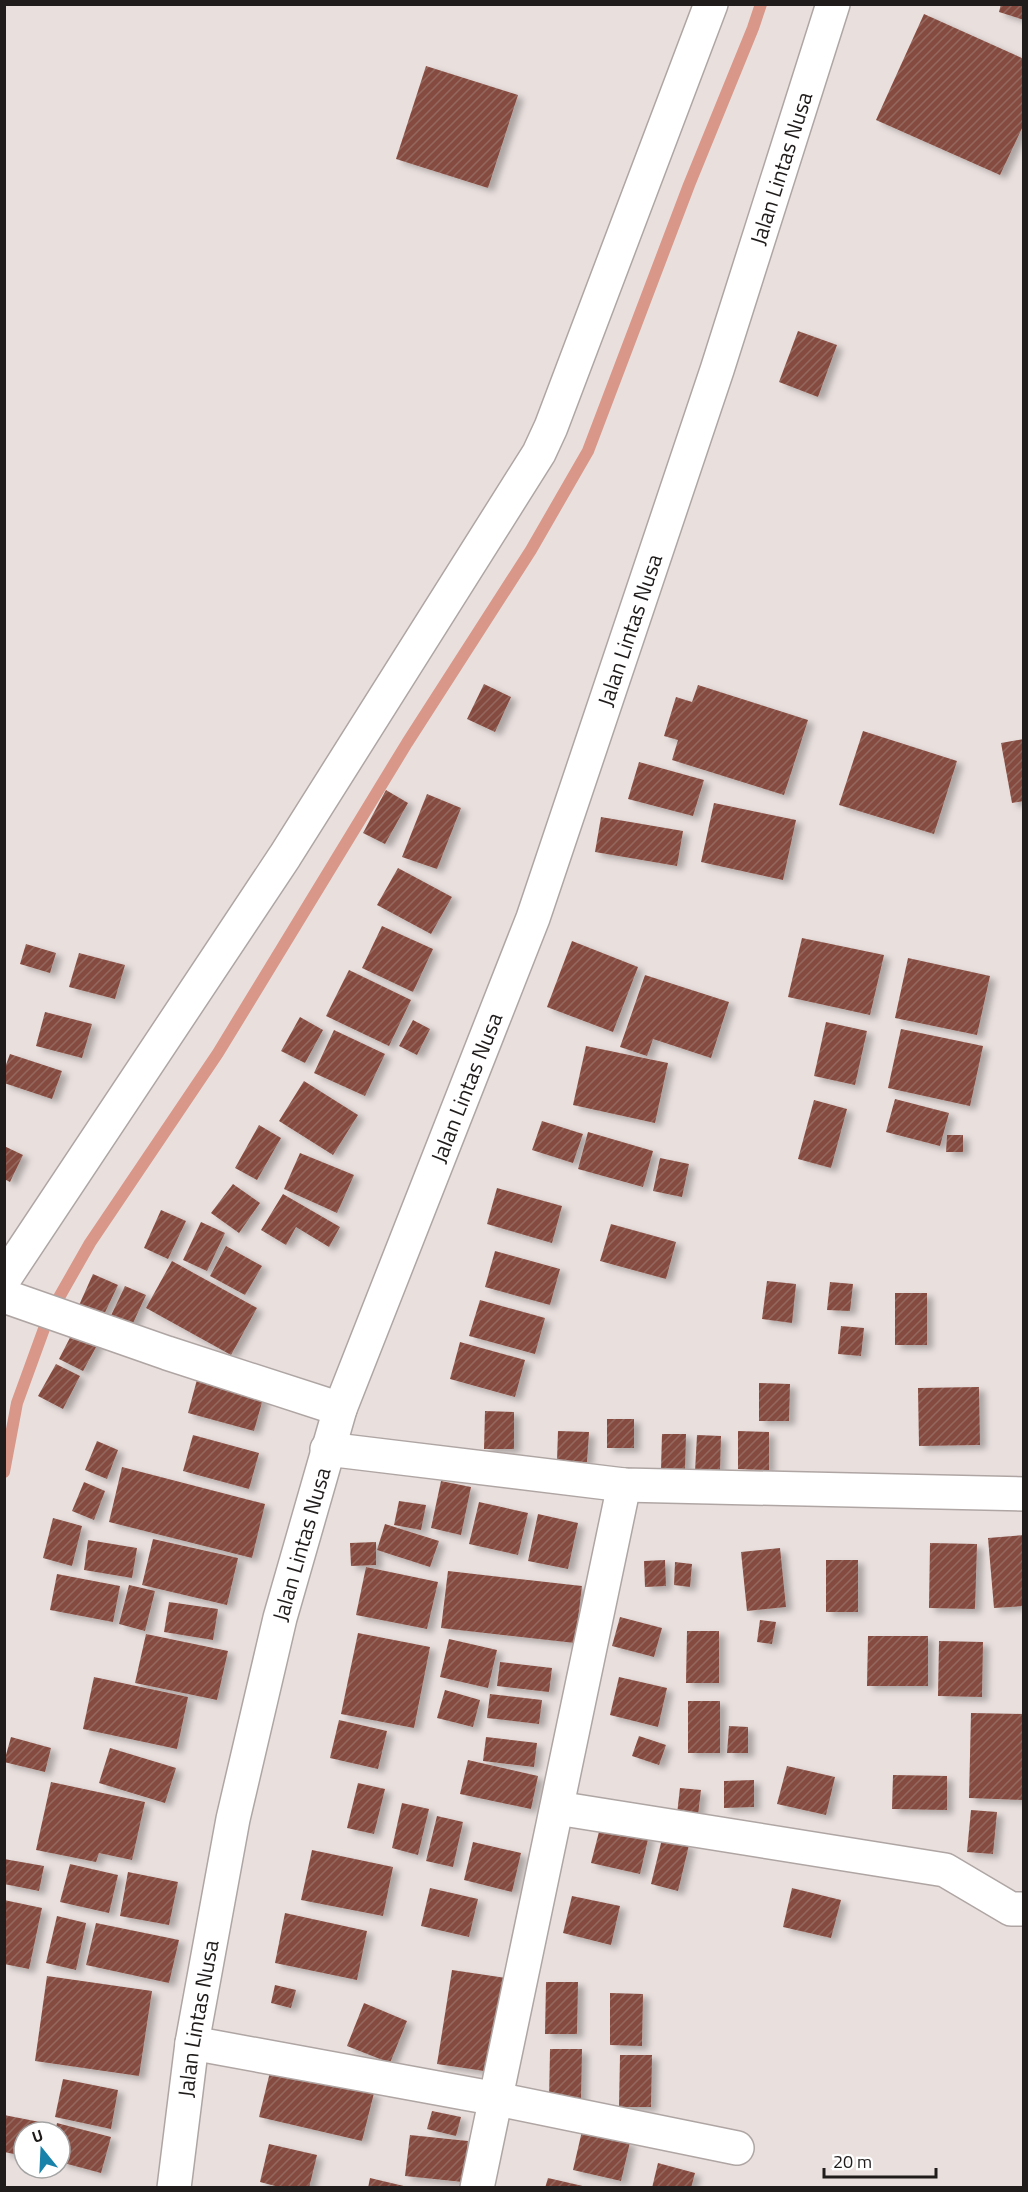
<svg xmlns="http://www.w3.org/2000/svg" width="1028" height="2192" font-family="'Titillium Web',sans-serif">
  <defs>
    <pattern id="building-hatch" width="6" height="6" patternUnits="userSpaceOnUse" patternTransform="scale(1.5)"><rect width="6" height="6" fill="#864c40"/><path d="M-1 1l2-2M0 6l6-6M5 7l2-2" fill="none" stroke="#94685f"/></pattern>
    <filter id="shadow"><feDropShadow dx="6" dy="4" stdDeviation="3" flood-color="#0004"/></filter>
  </defs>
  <rect width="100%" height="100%" fill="#e9e0de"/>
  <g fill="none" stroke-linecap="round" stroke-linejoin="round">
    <path stroke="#d89789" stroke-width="12" d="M4 1472 17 1403 49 1315 90 1243 218 1053 407 743 531 550 588 451 689 185 753 28 761 4"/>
  </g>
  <g fill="url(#building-hatch)" filter="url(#shadow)">
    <path d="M1001 4H1024V20L999 12Z"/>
    <path d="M924 14 1024 59V124L1000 175 876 120Z"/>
    <path d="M426 66 518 95 488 188 396 159Z"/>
    <path d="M798 331 837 345 818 397 779 382Z"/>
    <path d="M484 684 511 697 495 732 467 719Z"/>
    <path d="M698 685 808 720 784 795 672 760 678 740 664 736 676 697 692 702Z"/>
    <path d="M863 731 957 761 934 834 839 805Z"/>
    <path d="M1024 739V801L1012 803 1001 743Z"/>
    <path d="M639 762 704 780 693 816 628 799Z"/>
    <path d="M386 790 408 803 385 844 363 833Z"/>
    <path d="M427 794 461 808 437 869 402 857Z"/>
    <path d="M714 803 796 820 783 880 701 862Z"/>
    <path d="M601 817 683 831 677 866 595 852Z"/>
    <path d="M398 868 452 897 431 934 377 905Z"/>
    <path d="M382 926 433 949 413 992 362 968Z"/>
    <path d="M802 938 884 955 870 1015 788 997Z"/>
    <path d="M572 941 638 967 613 1032 547 1007Z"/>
    <path d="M26 944 56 953 50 973 20 964Z"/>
    <path d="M79 953 125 965 115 999 69 987Z"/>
    <path d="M908 958 990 976 977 1035 895 1018Z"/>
    <path d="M349 970 411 1000 389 1046 326 1016Z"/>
    <path d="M645 975 729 1002 711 1058 653 1039 647 1056 620 1047Z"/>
    <path d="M45 1012 92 1024 82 1058 36 1046Z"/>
    <path d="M300 1017 323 1030 305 1063 281 1051Z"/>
    <path d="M413 1020 430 1029 417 1055 399 1046Z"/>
    <path d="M826 1022 867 1031 855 1085 814 1076Z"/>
    <path d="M901 1029 983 1046 970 1106 888 1088Z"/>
    <path d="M334 1030 385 1054 365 1096 314 1073Z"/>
    <path d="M586 1046 668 1063 655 1123 573 1105Z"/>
    <path d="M10 1054 62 1071 52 1099 4 1083V1070Z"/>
    <path d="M304 1081 358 1115 333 1155 279 1121Z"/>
    <path d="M895 1099 949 1113 940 1146 886 1132Z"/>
    <path d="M814 1100 847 1109 831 1168 798 1159Z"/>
    <path d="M542 1121 583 1134 573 1163 532 1150Z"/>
    <path d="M259 1125 281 1138 257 1180 235 1168Z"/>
    <path d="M588 1132 653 1151 643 1187 578 1169Z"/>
    <path d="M947 1135H963V1152H946Z"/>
    <path d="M4 1146 23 1155 10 1182 4 1179Z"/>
    <path d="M300 1153 354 1175 337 1213 284 1189Z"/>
    <path d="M660 1158 689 1164 682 1197 653 1191Z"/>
    <path d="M233 1184 260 1203 239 1233 211 1213Z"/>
    <path d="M497 1188 562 1206 552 1243 487 1224Z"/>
    <path d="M283 1194 340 1227 329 1247 296 1227 286 1245 261 1230Z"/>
    <path d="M161 1210 186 1221 168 1259 144 1248Z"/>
    <path d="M201 1222 225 1233 207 1271 183 1260Z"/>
    <path d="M611 1224 676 1242 666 1279 600 1261Z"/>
    <path d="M226 1246 262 1266 245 1295 210 1276Z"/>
    <path d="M495 1251 560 1269 550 1305 485 1287Z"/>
    <path d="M172 1261 257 1308 231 1355 146 1308Z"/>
    <path d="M93 1274 118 1285 100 1323 76 1312Z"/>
    <path d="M767 1281 796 1284 792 1323 762 1319Z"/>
    <path d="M830 1282 853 1284 850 1311 827 1310Z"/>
    <path d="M125 1286 146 1295 128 1334 107 1324Z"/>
    <rect x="895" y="1293" width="32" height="52"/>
    <path d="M480 1300 545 1318 535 1354 469 1336Z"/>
    <path d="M76 1326 101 1338 83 1371 59 1359Z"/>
    <path d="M841 1326 864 1328 861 1356 838 1354Z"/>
    <path d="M460 1342 525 1360 515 1397 450 1379Z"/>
    <path d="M56 1364 80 1376 63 1409 38 1396Z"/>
    <path d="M198 1376 264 1395 254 1431 188 1413Z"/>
    <path d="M759 1383 790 1384 789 1421H759Z"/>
    <path d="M979 1387 980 1445 919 1446 918 1388Z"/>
    <path d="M485 1411 514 1412V1449H484Z"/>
    <rect x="607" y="1419" width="27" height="29"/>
    <path d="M558 1431 589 1432 587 1462 557 1461Z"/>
    <path d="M738 1431 769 1432V1470L738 1469Z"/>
    <path d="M662 1434H686L685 1470H661Z"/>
    <path d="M193 1435 259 1453 249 1489 183 1471Z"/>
    <path d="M697 1435 721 1436 720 1472 695 1471Z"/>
    <path d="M97 1441 118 1450 107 1479 85 1470Z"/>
    <path d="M122 1467 265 1504 252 1558 109 1522Z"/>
    <path d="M441 1481 471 1487 461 1535 431 1528Z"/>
    <path d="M84 1482 105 1491 94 1520 72 1511Z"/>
    <path d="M399 1501 426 1505 421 1530 394 1525Z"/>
    <path d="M479 1502 528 1513 518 1555 469 1544Z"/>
    <path d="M538 1514 578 1523 568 1569 528 1561Z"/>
    <path d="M53 1518 82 1526 72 1566 43 1558Z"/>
    <path d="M385 1524 439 1541 430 1567 377 1550Z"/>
    <path d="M1024 1535V1606L994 1608 988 1538Z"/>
    <path d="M153 1539 238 1558 227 1605 142 1585Z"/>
    <path d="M88 1540 137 1548 132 1578 84 1570Z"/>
    <path d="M376 1542V1565L351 1566 350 1543Z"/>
    <path d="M930 1543 977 1544 975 1609 929 1608Z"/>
    <path d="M780 1548 786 1607 747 1611 741 1552Z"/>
    <path d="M665 1560 666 1586 645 1587 644 1561Z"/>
    <rect x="826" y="1560" width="32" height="52"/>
    <path d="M675 1562 692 1564 690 1587 674 1585Z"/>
    <path d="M366 1567 438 1582 427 1629 356 1615Z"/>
    <path d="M448 1571 582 1586 575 1643 441 1628Z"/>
    <path d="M57 1574 120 1586 113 1622 50 1610Z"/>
    <path d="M129 1585 155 1591 145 1631 119 1624Z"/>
    <path d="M169 1602 218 1609 213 1640 164 1632Z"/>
    <path d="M620 1617 662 1628 654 1657 612 1646Z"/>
    <path d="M760 1620 776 1622 772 1644 757 1642Z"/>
    <path d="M687 1631H719V1683H686Z"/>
    <path d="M358 1633 430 1647 414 1728 341 1714Z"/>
    <path d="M146 1634 228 1651 217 1700 135 1683Z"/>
    <path d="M868 1636H928V1686H867Z"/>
    <path d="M449 1639 497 1650 488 1688 440 1677Z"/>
    <path d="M939 1641 983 1642 982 1697 938 1696Z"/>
    <path d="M500 1662 552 1668 549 1692 497 1686Z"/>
    <path d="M94 1677 188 1697 177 1749 83 1729Z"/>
    <path d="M619 1677 667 1688 658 1727 610 1715Z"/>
    <path d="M445 1690 480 1700 473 1727 437 1718Z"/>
    <path d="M490 1694 542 1700 539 1724 487 1718Z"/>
    <rect x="688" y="1701" width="32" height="52"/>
    <path d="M971 1713 1024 1714V1800L969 1798Z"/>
    <path d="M339 1720 387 1731 378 1769 330 1758Z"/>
    <path d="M729 1726 748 1727V1753H727Z"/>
    <path d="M639 1736 666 1745 659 1765 632 1756Z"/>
    <path d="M11 1737 51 1748 45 1772 4 1762Z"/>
    <path d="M486 1737 537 1743 534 1767 483 1761Z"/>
    <path d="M110 1748 176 1768 165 1803 99 1783Z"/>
    <path d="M468 1760 538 1776 531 1809 460 1794Z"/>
    <path d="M787 1766 835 1777 826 1815 777 1804Z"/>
    <path d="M893 1775 947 1776V1810L892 1809Z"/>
    <path d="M754 1780V1807L724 1808V1781Z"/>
    <path d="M51 1782 145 1802 132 1860 99 1853 96 1862 36 1850Z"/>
    <path d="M358 1783 385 1789 374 1834 347 1828Z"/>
    <path d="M680 1788 701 1790 698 1815 677 1814Z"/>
    <path d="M402 1803 429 1809 418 1855 392 1848Z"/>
    <path d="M971 1810 997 1812 993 1854 967 1852Z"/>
    <path d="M437 1816 463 1822 453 1867 426 1861Z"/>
    <path d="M601 1824 649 1835 640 1874 591 1863Z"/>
    <path d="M662 1839 689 1845 678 1891 651 1884Z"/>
    <path d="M473 1842 521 1853 512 1892 464 1880Z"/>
    <path d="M312 1850 393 1867 383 1916 301 1900Z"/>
    <path d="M4 1859 44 1866 39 1891 4 1884Z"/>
    <path d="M70 1864 118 1875 109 1913 60 1902Z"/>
    <path d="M128 1872 178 1882 169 1925 120 1916Z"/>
    <path d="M430 1888 478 1899 469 1937 421 1926Z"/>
    <path d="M792 1888 841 1900 831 1938 783 1927Z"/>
    <path d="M572 1896 620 1906 611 1945 563 1933Z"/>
    <path d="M4 1900 42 1908 29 1969 4 1964Z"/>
    <path d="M285 1913 367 1931 357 1980 275 1963Z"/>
    <path d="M57 1916 86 1923 76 1970 46 1963Z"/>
    <path d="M96 1923 179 1940 169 1983 86 1965Z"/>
    <path d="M452 1970 506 1978 491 2072 437 2064Z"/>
    <path d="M47 1976 152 1991 139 2076 35 2061Z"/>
    <path d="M546 1982H578L577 2034H545Z"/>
    <path d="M275 1985 296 1990 291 2008 271 2003Z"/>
    <path d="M610 1993 643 1994 642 2046 610 2045Z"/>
    <path d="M364 2003 407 2021 390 2063 347 2046Z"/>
    <path d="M550 2049H582L581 2101H549Z"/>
    <path d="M620 2055H652L651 2107H619Z"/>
    <path d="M271 2068 374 2093 362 2141 259 2117Z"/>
    <path d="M63 2079 118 2090 111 2129 55 2117Z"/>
    <path d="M432 2111 461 2117 456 2136 427 2129Z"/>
    <path d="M4 2115 45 2123 43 2132H24V2156L4 2152Z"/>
    <path d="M57 2123 111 2137 101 2173 60 2162V2132H55Z"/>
    <path d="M582 2131 630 2142 621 2181 573 2170Z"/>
    <path d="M410 2135 468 2141 463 2182 405 2176Z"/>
    <path d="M269 2144 317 2155 309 2188H283L260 2182Z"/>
    <path d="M658 2163 695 2173 691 2188H652Z"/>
    <path d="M370 2178 408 2187V2188H368Z"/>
    <path d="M548 2178 587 2187V2188H545Z"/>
  </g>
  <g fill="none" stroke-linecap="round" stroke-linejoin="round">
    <g stroke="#afa6a4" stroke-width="36">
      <g id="street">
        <path d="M4 1279 285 856 539 453 551 427 711 4"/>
        <path d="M4 1296 167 1353 340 1409"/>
        <path d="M327 1449 624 1485 1024 1494"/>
        <path d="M557 1808 945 1870 1011 1909H1024"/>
        <path d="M192 2043 497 2099 737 2148"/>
        <path d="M477 2188 624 1485"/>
      </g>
    </g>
    <g stroke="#afa6a4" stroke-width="36">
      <g id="highway">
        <path id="s1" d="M174 2188 192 2043 233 1819 280 1618 340 1409 533 918 717 370 833 4"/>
      </g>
    </g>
    <use href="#street" stroke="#fff" stroke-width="33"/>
    <use href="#highway" stroke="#fff" stroke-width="33"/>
  </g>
  <g text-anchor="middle" stroke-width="6" stroke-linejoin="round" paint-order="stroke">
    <g font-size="22" fill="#1f1c1b" stroke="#fff">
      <text dy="8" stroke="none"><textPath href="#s1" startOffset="2115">Jalan Lintas Nusa</textPath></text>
      <text dy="8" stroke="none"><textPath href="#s1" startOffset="1629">Jalan Lintas Nusa</textPath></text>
      <text dy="8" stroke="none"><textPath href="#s1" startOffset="1143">Jalan Lintas Nusa</textPath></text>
      <text dy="8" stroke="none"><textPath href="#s1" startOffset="657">Jalan Lintas Nusa</textPath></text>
      <text dy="8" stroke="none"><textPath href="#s1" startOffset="171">Jalan Lintas Nusa</textPath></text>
    </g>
  </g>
  <rect width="1028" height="2192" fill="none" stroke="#1f1c1b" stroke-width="12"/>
  <g transform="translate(42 2150) rotate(342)"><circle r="28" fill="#ffffff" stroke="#a5a4a4" stroke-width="1.5"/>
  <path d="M0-4.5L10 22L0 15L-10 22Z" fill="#1882ab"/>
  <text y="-9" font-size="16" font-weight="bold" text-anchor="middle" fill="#1f1c1b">U</text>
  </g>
  <path d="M824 2168v9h112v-9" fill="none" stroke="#1f1c1b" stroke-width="3"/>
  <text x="833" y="2168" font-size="18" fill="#1f1c1b" stroke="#ffffff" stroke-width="4.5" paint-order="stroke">20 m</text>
</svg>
